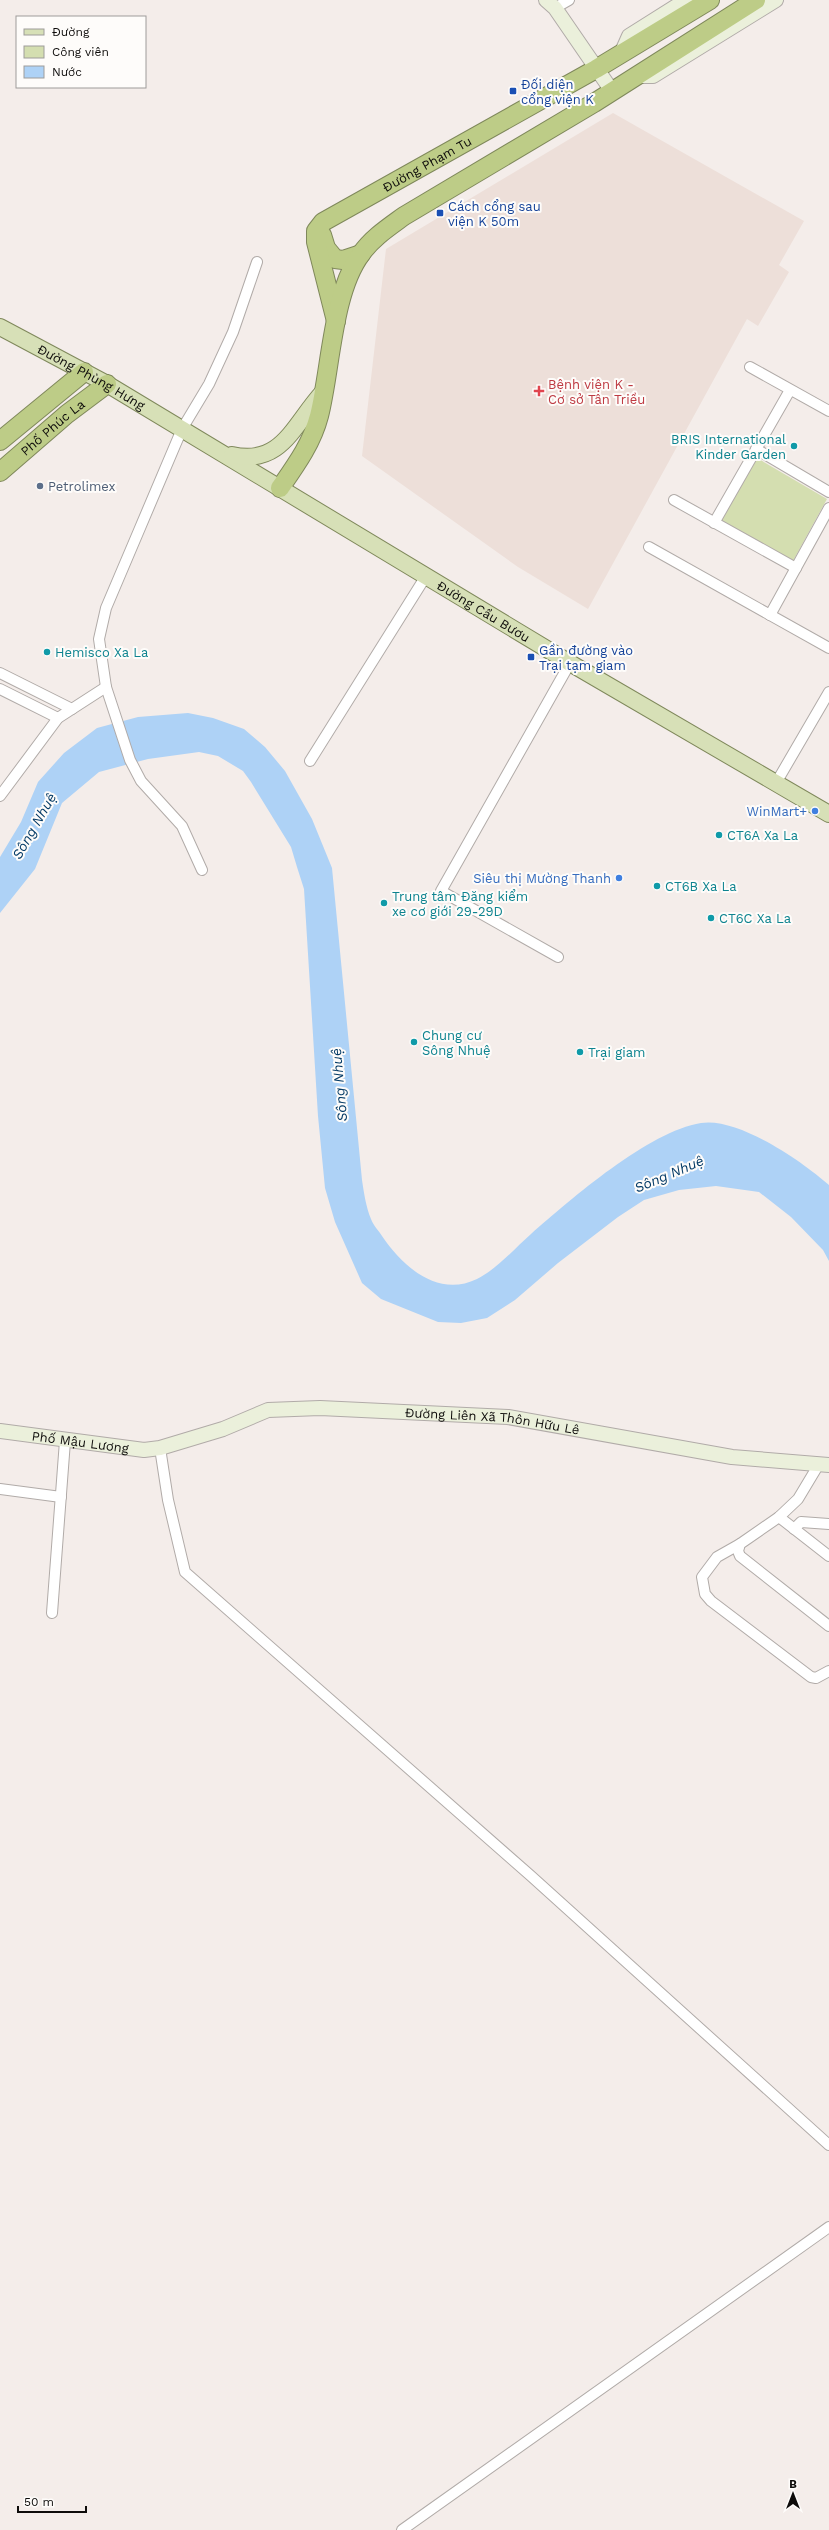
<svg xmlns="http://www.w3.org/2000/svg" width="829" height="2530" font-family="'Work Sans',sans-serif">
  <rect width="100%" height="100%" fill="#f4edea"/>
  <path fill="#eddfd9" d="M613 113 804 221 779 265 789 272 758 326 747 319 588 609 518 567 362 456 386 249Z"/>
  <path fill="#d4deb0" d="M757 458 827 499 793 561 721 520Z"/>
  <path fill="#aed2f6" d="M188 713 213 718 244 729 265 747 285 771 312 819 332 868 362 1180C364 1193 366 1207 371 1219 373 1225 379 1231 382 1236 403 1267 438 1298 477 1279 497 1269 514 1249 531 1234 571 1199 649 1131 701 1123 738 1117 802 1161 829 1185V1261L823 1250 791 1217 759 1192 716 1186 679 1190 644 1200 618 1217 558 1263 515 1300 487 1318 461 1323 438 1322 381 1299 362 1283 335 1222 325 1188 318 1116 304 889 297 867 291 847 251 782 243 771 218 756 199 752 148 759 99 772 62 803 35 869 0 913V857L21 822 38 782 64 753 97 728 138 717Z"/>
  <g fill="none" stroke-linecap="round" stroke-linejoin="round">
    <g stroke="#b1aba8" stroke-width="12">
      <g id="street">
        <path d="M555 8 569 0"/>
        <path d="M750 367 829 411"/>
        <path d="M756 449 829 492"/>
        <path d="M674 500 796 568"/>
        <path d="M714 523 790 390"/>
        <path d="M649 547 829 648"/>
        <path d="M770 615 829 508"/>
        <path d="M0 673 72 709"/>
        <path d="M0 689 58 718"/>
        <path d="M310 761 426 576"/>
        <path d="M776 783 829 692"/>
        <path d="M0 796 58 718 106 687"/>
        <path d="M202 870 182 826 141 781 130 760 106 687 99 639 106 608 140 528 182 429 209 384 233 332 257 262"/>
        <path d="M558 957 441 891 570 663"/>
        <path d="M160 1448 168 1500 185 1572 531 1876 829 2145"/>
        <path d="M819 1464 798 1499 779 1517 740 1544 738 1551 740 1556 829 1626"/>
        <path d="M0 1489 61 1497"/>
        <path d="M779 1517 829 1556"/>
        <path d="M794 1529 801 1522 829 1524"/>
        <path d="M740 1544 717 1557 702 1577 705 1594 711 1601 811 1677 816 1678 829 1671"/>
        <path d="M52 1613 65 1441"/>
        <path d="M402 2530 829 2227"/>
      </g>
    </g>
    <g stroke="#b1aba8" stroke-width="16">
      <g id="secondary">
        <path d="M546 0 555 8 612 91"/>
        <path d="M621 54 629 36 686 0"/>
        <path d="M636 76H653L776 0"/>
        <path id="s1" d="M0 1431 144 1450 160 1448 223 1429 268 1410 320 1408 508 1417 732 1457 829 1465"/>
      </g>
    </g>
    <g stroke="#7f885b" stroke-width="18">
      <g id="primary">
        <path id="s2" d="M0 327 107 384 570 663 829 814"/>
        <path d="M232 455C282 466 293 425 323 392"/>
      </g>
    </g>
    <g stroke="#7f885b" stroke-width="20">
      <g id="highway">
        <path d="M322 235 326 248 335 259 343 260 361 254"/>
        <path id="s3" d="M336 321 316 242V231L323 222 596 69 710 0"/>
        <path d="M0 441 84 372"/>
        <path id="s4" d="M0 472 67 414 107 384"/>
        <path d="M280 488C296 465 312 443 319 416 331 369 332 293 361 254 372 238 389 227 404 216L594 103 756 0"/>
      </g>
    </g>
    <use href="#street" stroke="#fff" stroke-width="10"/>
    <use href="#secondary" stroke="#ebf0db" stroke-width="14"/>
    <use href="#primary" stroke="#d7e0b7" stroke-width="16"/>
    <use href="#highway" stroke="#bdcc87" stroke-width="18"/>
  </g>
  <g fill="#1a4fb4" stroke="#fefcfa" stroke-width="1.5">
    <rect x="509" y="87" width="8" height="8" rx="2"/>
    <rect x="436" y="209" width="8" height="8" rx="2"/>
    <rect x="527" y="653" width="8" height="8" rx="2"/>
  </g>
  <path fill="#e0444e" stroke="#fefcfa" stroke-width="1.5" d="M537 385h4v4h4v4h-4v4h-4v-4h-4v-4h4z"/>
  <g fill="#0f9aa8" stroke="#fefcfa" stroke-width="1.5">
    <circle cx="794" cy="446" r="4"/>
    <circle cx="47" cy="652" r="4"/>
    <circle cx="719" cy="835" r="4"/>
    <circle cx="657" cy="886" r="4"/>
    <circle cx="384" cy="903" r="4"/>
    <circle cx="711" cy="918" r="4"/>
    <circle cx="414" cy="1042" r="4"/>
    <circle cx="580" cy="1052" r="4"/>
  </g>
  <circle fill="#5c6f8a" stroke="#fefcfa" stroke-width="1.5" cx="40" cy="486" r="4"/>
  <g fill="#3f7fe0" stroke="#fefcfa" stroke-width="1.5">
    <circle cx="815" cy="811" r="4"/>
    <circle cx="619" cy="878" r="4"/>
  </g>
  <g text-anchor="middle" stroke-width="4" stroke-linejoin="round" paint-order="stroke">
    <g font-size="13" fill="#164399" stroke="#fefcfa" text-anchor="start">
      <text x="521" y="89">Đối diện<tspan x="521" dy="15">cổng viện K</tspan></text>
      <text x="448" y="211">Cách cổng sau<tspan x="448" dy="15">viện K 50m</tspan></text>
      <text x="539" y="655">Gần đường vào<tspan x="539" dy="15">Trại tạm giam</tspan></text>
    </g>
    <g font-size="13" fill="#0d0b0a" stroke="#fefcfa">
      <text dy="5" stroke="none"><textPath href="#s3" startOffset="223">Đường Phạm Tu</textPath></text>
      <text dy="5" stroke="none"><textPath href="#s2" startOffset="104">Đường Phùng Hưng</textPath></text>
      <text dy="5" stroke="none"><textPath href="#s4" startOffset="69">Phố Phúc La</textPath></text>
      <text dy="5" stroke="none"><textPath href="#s2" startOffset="561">Đường Cầu Bươu</textPath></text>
      <text dy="5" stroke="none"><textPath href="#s1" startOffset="501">Đường Liên Xã Thôn Hữu Lê</textPath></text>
      <text dy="5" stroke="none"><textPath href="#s1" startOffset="81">Phố Mậu Lương</textPath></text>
    </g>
    <g font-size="13" fill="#be3a42" stroke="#fefcfa" text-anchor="start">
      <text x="548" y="389">Bệnh viện K -<tspan x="548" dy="15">Cơ sở Tân Triều</tspan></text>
    </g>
    <g font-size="13" fill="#0d838f" stroke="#fefcfa" text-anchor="start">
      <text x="786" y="444" text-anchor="end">BRIS International<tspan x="786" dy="15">Kinder Garden</tspan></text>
      <text x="55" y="657">Hemisco Xa La</text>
      <text x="727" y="840">CT6A Xa La</text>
      <text x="665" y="891">CT6B Xa La</text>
      <text x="392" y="901">Trung tâm Đăng kiểm<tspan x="392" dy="15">xe cơ giới 29-29D</tspan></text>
      <text x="719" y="923">CT6C Xa La</text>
      <text x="422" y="1040">Chung cư<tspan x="422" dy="15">Sông Nhuệ</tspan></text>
      <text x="588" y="1057">Trại giam</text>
    </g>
    <g font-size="13" fill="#4e5e75" stroke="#fefcfa" text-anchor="start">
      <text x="48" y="491">Petrolimex</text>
    </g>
    <g font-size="13" fill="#366cbe" stroke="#fefcfa" text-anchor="end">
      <text x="807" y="816">WinMart+</text>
      <text x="611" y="883">Siêu thị Mường Thanh</text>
    </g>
    <g font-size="14" font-style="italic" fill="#033a66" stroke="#fefcfa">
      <text transform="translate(34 826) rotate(-60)" y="5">Sông Nhuệ</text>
      <text transform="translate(339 1085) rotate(-95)" y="5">Sông Nhuệ</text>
      <text transform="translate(669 1174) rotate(-23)" y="5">Sông Nhuệ</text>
    </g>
  </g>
  <rect x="16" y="16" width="130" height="72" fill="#fefcfa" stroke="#9e9c9a"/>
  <rect x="24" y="29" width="20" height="6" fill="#d7e0b7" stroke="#9e9c9a"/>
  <text x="52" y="36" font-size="12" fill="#0d0b0a">Đường</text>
  <rect x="24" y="46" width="20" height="12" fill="#d4deb0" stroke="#9e9c9a"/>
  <text x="52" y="56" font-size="12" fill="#0d0b0a">Công viên</text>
  <rect x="24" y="66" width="20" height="12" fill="#aed2f6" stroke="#9e9c9a"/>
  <text x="52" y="76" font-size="12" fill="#0d0b0a">Nước</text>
  <g transform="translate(793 2494)" stroke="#fefcfa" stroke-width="3" paint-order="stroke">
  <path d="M0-3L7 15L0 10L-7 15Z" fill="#0d0b0a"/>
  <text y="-6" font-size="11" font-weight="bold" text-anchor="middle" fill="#0d0b0a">B</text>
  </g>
  <path d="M18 2506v6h68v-6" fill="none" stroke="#0d0b0a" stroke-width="2"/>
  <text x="24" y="2506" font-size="12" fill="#0d0b0a" stroke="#fefcfa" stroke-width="3" paint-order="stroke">50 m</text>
</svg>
